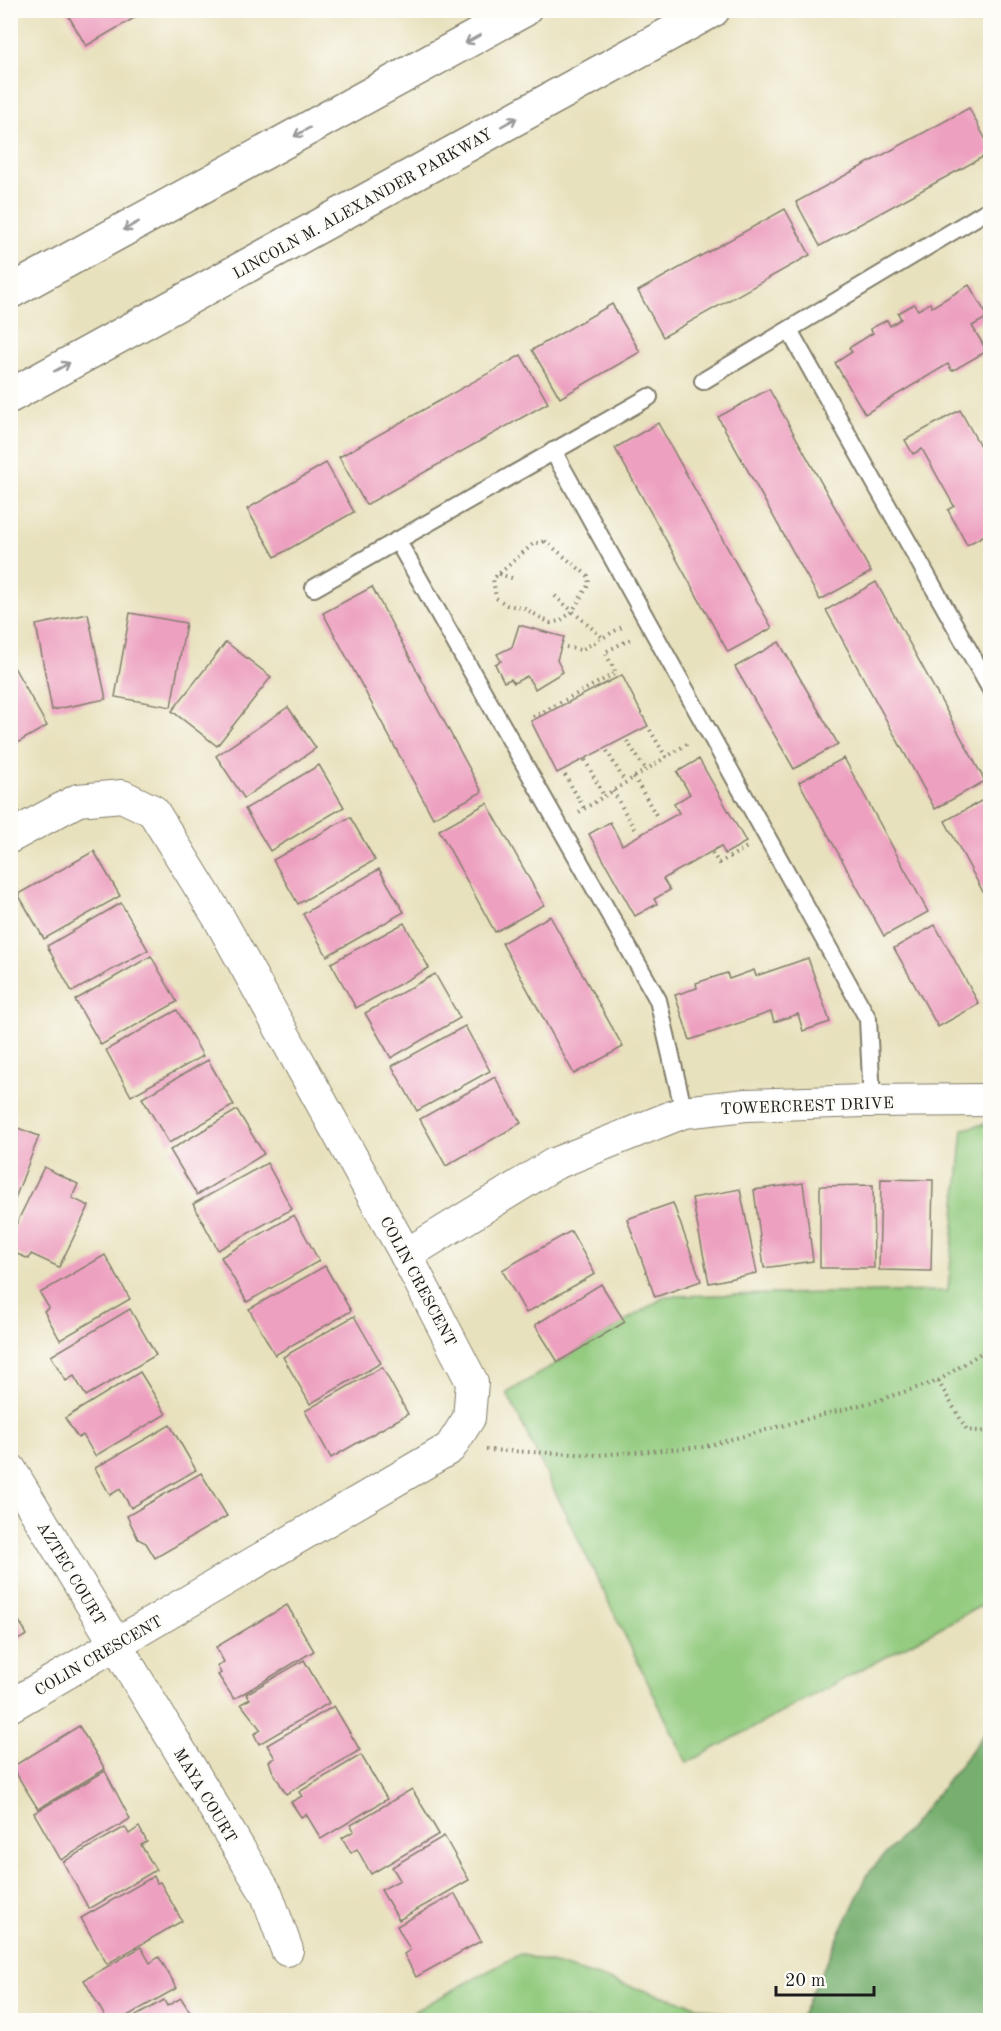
<svg xmlns="http://www.w3.org/2000/svg" width="1001" height="2031" font-family="'Old Standard TT',serif">
  <rect width="100%" height="100%" fill="#fdfcf7"/>
  <filter id="ink" filterUnits="userSpaceOnUse"><feTurbulence type="fractalNoise" baseFrequency=".0167" numOctaves="2"/><feDisplacementMap in="SourceGraphic" scale="12" xChannelSelector="R" yChannelSelector="G"/><feConvolveMatrix kernelMatrix="1 2 1 2 8 2 1 2 1" color-interpolation-filters="sRGB"/></filter>
  <filter id="wash" filterUnits="userSpaceOnUse"><feTurbulence type="fractalNoise" baseFrequency=".008" numOctaves="4" result="noise"/><feDisplacementMap in="SourceGraphic" scale="24" xChannelSelector="R" yChannelSelector="G"/><feGaussianBlur stdDeviation="1.35" result="paint"/><feColorMatrix in="noise" values="0 0 0 0 0 0 0 0 0 0 0 0 0 0 0 0 0 1.4 0 .05"/><feComposite in="paint" operator="in"/></filter>
  <g filter="url(#wash)">
    <rect width="100%" height="100%" fill="#e8e1bd"/>
    <g fill="#93cb7f" stroke="#58744e" stroke-width="1.5">
      <path d="M990 1123V1601L687 1763 507 1393 666 1296 948 1291 963 1129Z"/>
      <path d="M520 1954 745 2020H398Z"/>
    </g>
    <path fill="#76af6e" stroke="#496645" stroke-width="1.5" d="M990 1727V2020H799L869 1872 912 1825Z"/>
    <g id="blocks">
      <g fill="#eda0c0">
        <path d="M65 10H148L86 46Z"/>
        <path d="M969 108 990 148V153L820 246 796 202Z"/>
        <path d="M785 209 810 255 663 337 638 291Z"/>
        <path d="M969 285 988 317 972 326 987 351 952 371 948 364 865 414 835 363 852 352 849 348 873 333 870 329 887 320 890 326 901 319 898 313 914 304 918 310 930 303 932 307Z"/>
        <path d="M612 304 640 352 560 398 532 350Z"/>
        <path d="M521 355 548 403 366 505 339 457Z"/>
        <path d="M769 389 871 572 820 600 718 417Z"/>
        <path d="M960 410 989 462 990 461V532L967 545 948 510 954 506 922 449 913 454 905 440Z"/>
        <path d="M658 423 772 628 728 652 615 448Z"/>
        <path d="M326 463 354 512 275 557 247 509Z"/>
        <path d="M876 582 985 781 935 809 826 610Z"/>
        <path d="M372 587 482 792 433 818 323 613Z"/>
        <path d="M130 613 186 623 171 707 115 697Z"/>
        <path d="M88 614 106 699 52 710 36 625Z"/>
        <path d="M519 625 564 637 557 660 563 672 535 689 527 676 514 683 511 679 504 682 495 664 501 661 497 654 512 647Z"/>
        <path d="M226 642 271 677 217 746 172 711Z"/>
        <path d="M779 642 838 744 794 769 735 667Z"/>
        <path d="M10 660 47 726 10 747Z"/>
        <path d="M622 675 648 726 557 773 531 721Z"/>
        <path d="M288 707 316 748 244 798 216 756Z"/>
        <path d="M844 758 928 912 884 936 799 782Z"/>
        <path d="M699 759 746 842 725 854 721 846 663 879 670 890 654 899 657 904 635 916 589 834 610 822 622 845 679 813 674 804 690 794 677 772Z"/>
        <path d="M319 765 344 807 270 851 245 809Z"/>
        <path d="M990 796V905L945 821Z"/>
        <path d="M487 803 544 905 495 932 439 830Z"/>
        <path d="M350 817 375 860 298 904 273 860Z"/>
        <path d="M94 851 120 896 44 939 18 894Z"/>
        <path d="M379 869 404 912 327 956 303 914Z"/>
        <path d="M121 903 148 950 72 992 47 946Z"/>
        <path d="M550 916 623 1047 574 1074 502 943Z"/>
        <path d="M404 923 429 968 356 1008 331 963Z"/>
        <path d="M935 925 979 1004 938 1027 894 948Z"/>
        <path d="M151 956 177 1002 101 1045 75 1000Z"/>
        <path d="M808 958 830 1022 803 1031 798 1014 774 1022 771 1012 690 1040 675 995 697 988 696 983 727 973 729 979 754 970 756 976Z"/>
        <path d="M435 974 460 1018 391 1058 365 1013Z"/>
        <path d="M177 1010 203 1056 131 1096 106 1050Z"/>
        <path d="M465 1026 490 1071 417 1111 392 1066Z"/>
        <path d="M208 1060 234 1105 169 1143 142 1098Z"/>
        <path d="M495 1077 521 1123 446 1166 420 1119Z"/>
        <path d="M237 1110 264 1154 197 1195 170 1150Z"/>
        <path d="M10 1125 39 1136 11 1209H10Z"/>
        <path d="M267 1163 292 1209 218 1250 193 1204Z"/>
        <path d="M44 1167 78 1184 72 1198 89 1206 59 1267 31 1254 29 1259 10 1251V1237Z"/>
        <path d="M881 1179 933 1180 931 1271 879 1270Z"/>
        <path d="M803 1183 813 1261 764 1268 754 1190Z"/>
        <path d="M873 1185 874 1268H820V1186Z"/>
        <path d="M740 1189 757 1273 709 1283 692 1198Z"/>
        <path d="M673 1203 701 1281 655 1297 627 1219Z"/>
        <path d="M294 1215 319 1261 247 1302 221 1257Z"/>
        <path d="M571 1231 595 1274 526 1313 502 1270Z"/>
        <path d="M105 1255 130 1299 60 1340 44 1311 49 1308 40 1293Z"/>
        <path d="M325 1266 351 1311 275 1355 249 1309Z"/>
        <path d="M601 1284 625 1322 558 1362 535 1325Z"/>
        <path d="M130 1309 156 1355 86 1396 74 1376 66 1381 51 1356Z"/>
        <path d="M354 1316 381 1363 310 1404 283 1357Z"/>
        <path d="M382 1367 408 1414 331 1458 305 1411Z"/>
        <path d="M140 1372 166 1414 95 1456 83 1435 78 1438 65 1418Z"/>
        <path d="M170 1425 196 1470 131 1508 120 1489 110 1495 95 1468Z"/>
        <path d="M201 1473 227 1516 155 1558 146 1543 138 1539 127 1516Z"/>
        <path d="M287 1605 314 1651 234 1699 218 1675 221 1673 217 1666 224 1662 216 1647Z"/>
        <path d="M14 1612 27 1635 10 1644V1614Z"/>
        <path d="M304 1660 329 1703 259 1744 254 1734 261 1730 241 1704 250 1699 246 1694Z"/>
        <path d="M334 1706 360 1750 286 1794 272 1770 269 1761 275 1758 267 1745Z"/>
        <path d="M79 1726 105 1769 38 1809 12 1767Z"/>
        <path d="M361 1755 387 1799 321 1839 306 1814 301 1817 291 1802 302 1796 299 1792Z"/>
        <path d="M105 1771 130 1819 61 1860 34 1813Z"/>
        <path d="M412 1789 439 1834 371 1874 357 1849 351 1853 342 1838 354 1831 351 1825Z"/>
        <path d="M125 1827 129 1834 139 1827 147 1842 141 1845 156 1870 89 1909 63 1862Z"/>
        <path d="M444 1836 469 1880 399 1920 381 1890 400 1880 392 1867Z"/>
        <path d="M154 1876 157 1883 160 1882 182 1921 107 1964 81 1918Z"/>
        <path d="M455 1894 481 1941 416 1977 404 1954 410 1950 397 1926Z"/>
        <path d="M141 1947 150 1963 159 1957 177 1988 120 2020H107L84 1980Z"/>
        <path d="M181 1998 195 2020H129L164 2000 167 2006Z"/>
      </g>
    </g>
  </g>
  <g filter="url(#ink)">
    <use href="#blocks" fill-opacity="0" stroke="#827e6c" stroke-width="1.5"/>
    <g fill="none" stroke-linecap="round" stroke-linejoin="round">
      <g stroke="#827e6c" stroke-width="20">
        <g id="lane">
          <path d="M789 330 990 688"/>
          <path d="M703 381 990 209"/>
          <path d="M553 451 868 1019 872 1101"/>
          <path d="M397 540 658 1000 684 1112"/>
          <path d="M314 588 649 397"/>
        </g>
      </g>
      <g stroke="#827e6c" stroke-width="34">
        <g id="street">
          <path d="M10 837 78 800 122 796 153 811 219 918 406 1255 472 1382 469 1418 450 1448 10 1706"/>
          <path d="M406 1255 554 1164 684 1112 746 1105 864 1101 990 1100"/>
          <path d="M10 1469 267 1895 287 1950"/>
        </g>
      </g>
      <g stroke="#827e6c" stroke-width="36">
        <g id="highway">
          <path d="M10 292 524 10"/>
          <path d="M10 396 713 10"/>
        </g>
      </g>
      <g stroke="#827e6c" stroke-width="4" stroke-dasharray="1.5 4.5" stroke-linecap="butt">
        <path d="M545 541 588 576 589 584 572 612 560 621 550 623 524 608 507 605 496 598 493 579 533 544Z"/>
        <path d="M499 574 515 579"/>
        <path d="M555 596 603 638"/>
        <path d="M566 647 581 650 622 627"/>
        <path d="M533 717 616 673 605 652 631 639"/>
        <path d="M650 730 666 757"/>
        <path d="M627 741 646 770"/>
        <path d="M607 751 625 782"/>
        <path d="M585 760 604 796"/>
        <path d="M565 775 584 808"/>
        <path d="M634 777 656 815"/>
        <path d="M613 791 636 832"/>
        <path d="M579 812 687 744"/>
        <path d="M712 853 719 863 747 847"/>
        <path d="M938 1381 967 1430 990 1432"/>
        <path d="M486 1450 597 1455 702 1447 879 1400 938 1381 990 1347"/>
      </g>
      <use href="#lane" stroke="#fff" stroke-width="16"/>
      <use href="#street" stroke="#fff" stroke-width="32"/>
      <use href="#highway" stroke="#fff" stroke-width="33"/>
    </g>
    <defs><path id="oneway-shaft" d="M-6 0H5M1.5-3L5.5 0L1.5 3" fill="none" stroke-width="1.6" stroke-linecap="round" stroke-linejoin="round" transform="scale(1.5)"/></defs>
    <g stroke="#999">
      <use href="#oneway-shaft" transform="translate(473 39) rotate(151)"/>
      <use href="#oneway-shaft" transform="translate(509 122) rotate(-29)"/>
      <use href="#oneway-shaft" transform="translate(302 132) rotate(151)"/>
      <use href="#oneway-shaft" transform="translate(131 226) rotate(151)"/>
      <use href="#oneway-shaft" transform="translate(62 367) rotate(-29)"/>
    </g>
  </g>
  <g text-anchor="middle" stroke-width="4.5" stroke-linejoin="round" paint-order="stroke">
    <g font-size="16" fill="#1c1c1c" stroke="#fdfcf7">
      <text transform="translate(362 203) rotate(-29)" y="6">LINCOLN M. ALEXANDER PARKWAY</text>
      <text transform="translate(807 1105) rotate(-2)" y="6">TOWERCREST DRIVE</text>
      <text transform="translate(419 1281) rotate(62)" y="6">COLIN CRESCENT</text>
      <text transform="translate(72 1573) rotate(59)" y="6">AZTEC COURT</text>
      <text transform="translate(98 1655) rotate(-30)" y="6">COLIN CRESCENT</text>
      <text transform="translate(206 1795) rotate(59)" y="6">MAYA COURT</text>
    </g>
  </g>
  <rect width="1001" height="2031" fill="none" stroke="#fdfcf7" stroke-width="36"/>
  <path d="M776 1986v9h98v-9" fill="none" stroke="#1c1c1c" stroke-width="3"/>
  <text x="785" y="1986" font-size="18" fill="#1c1c1c" stroke="#fdfcf7" stroke-width="4.5" paint-order="stroke">20 m</text>
</svg>
